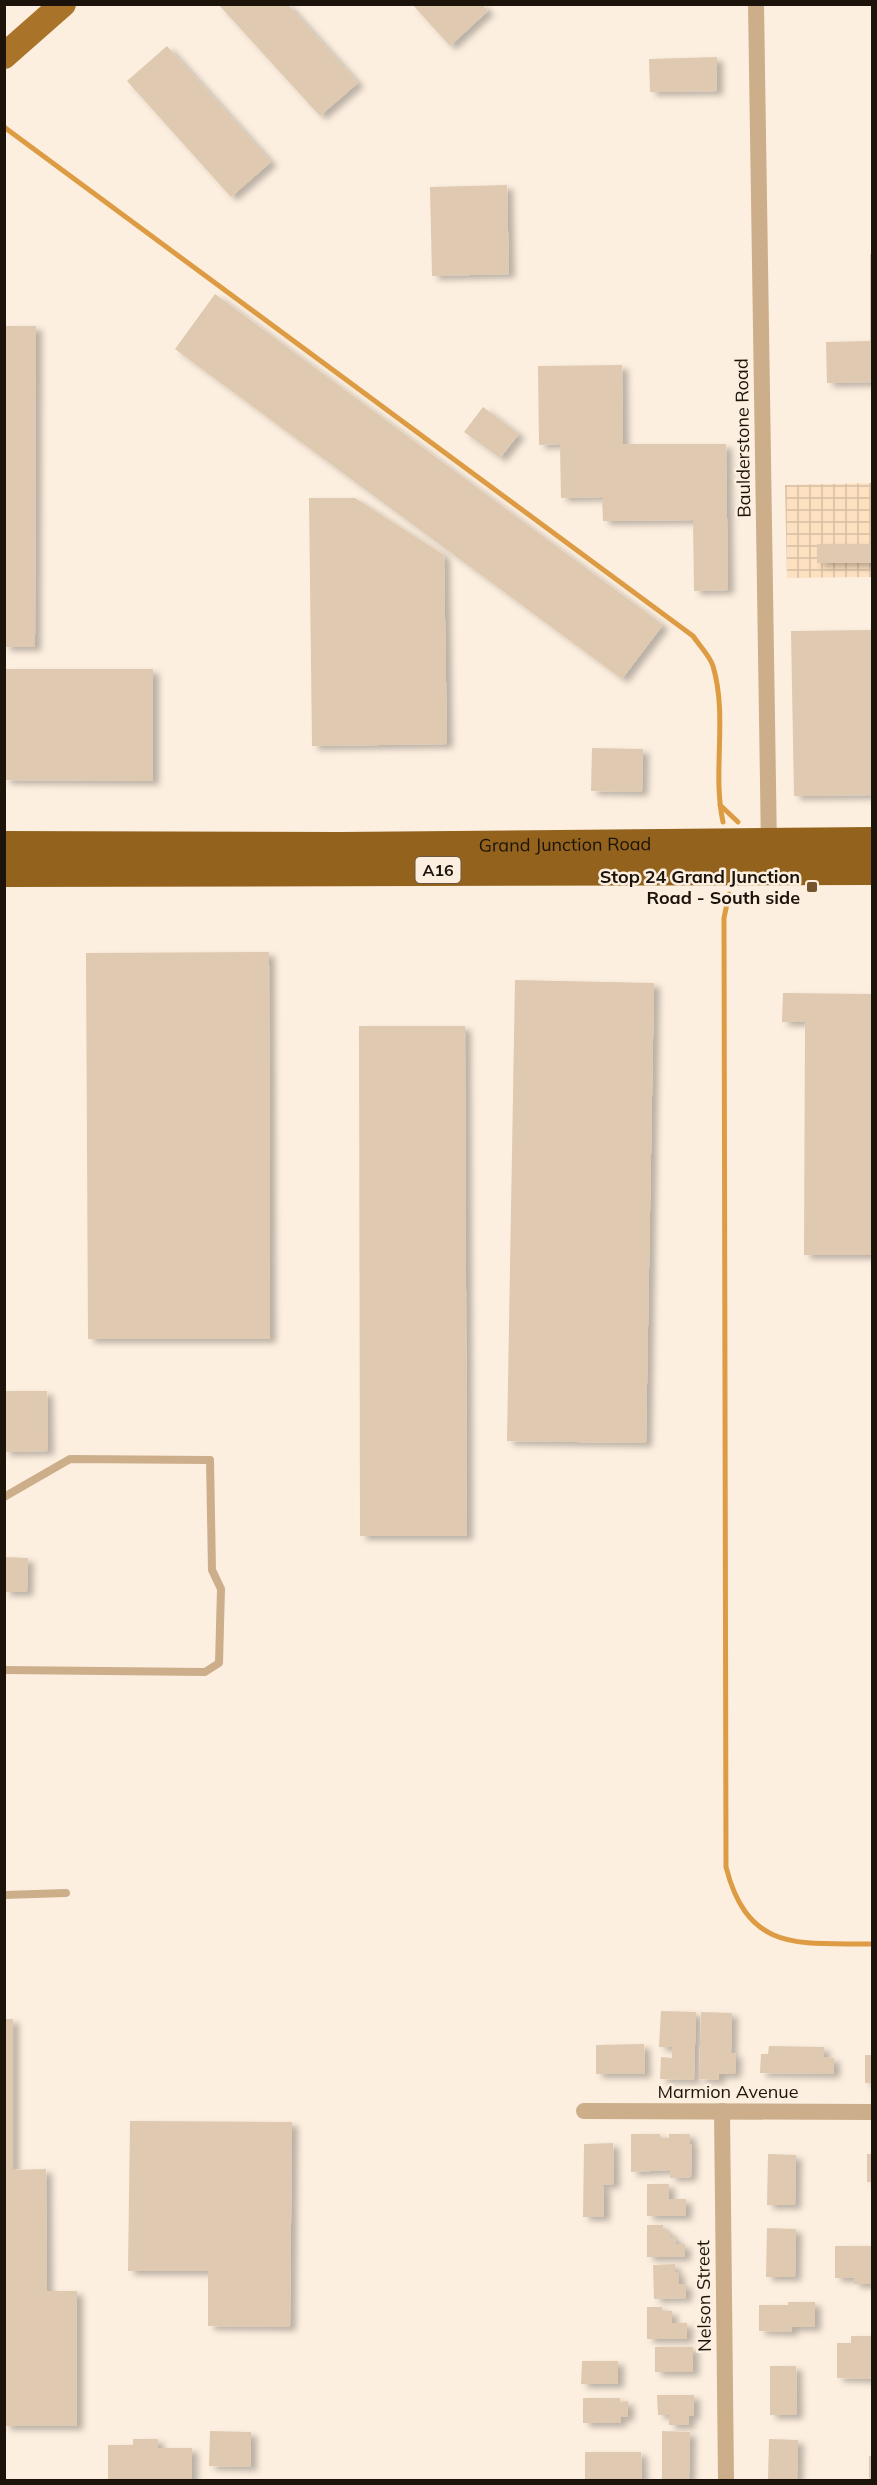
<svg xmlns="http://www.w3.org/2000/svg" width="877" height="2485" font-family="Mulish,sans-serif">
  <defs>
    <pattern id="industrial-grid" width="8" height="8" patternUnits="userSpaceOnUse" patternTransform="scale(1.5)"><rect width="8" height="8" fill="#fce0c0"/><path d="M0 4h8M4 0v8" fill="none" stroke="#d7bfa4"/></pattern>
    <filter id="shadow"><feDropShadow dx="6" dy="4" stdDeviation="3" flood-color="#0004"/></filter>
  </defs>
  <rect width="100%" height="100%" fill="#fdefdf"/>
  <path fill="url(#industrial-grid)" d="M872 483V577L787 578 785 485Z"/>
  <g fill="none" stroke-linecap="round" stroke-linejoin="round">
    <g stroke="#dd9c43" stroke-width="5">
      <path d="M4 127 693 636C699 645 710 656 713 666 728 717 712 772 723 822"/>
      <path d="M720 805 738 822"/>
      <path d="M729 894 724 918 726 1867C748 1953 799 1943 872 1944"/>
    </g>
  </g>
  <g fill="#dfc9b0" filter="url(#shadow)">
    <path d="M218 4H287L358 83 320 116Z"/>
    <path d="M412 4H482L488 11 450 46Z"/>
    <path d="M167 46 271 162 231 197 127 81Z"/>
    <path d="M717 57V91L650 92 649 59Z"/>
    <path d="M507 185 509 274 432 276 430 187Z"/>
    <path d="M870 254H872V382L827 383 826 342 870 341Z"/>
    <path d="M215 294 663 625 622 679 175 349Z"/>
    <path d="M4 326H36L35 647H4Z"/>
    <path d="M622 365 623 444H726L728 590 694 591 693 520 603 521 602 497 561 498 560 444 539 445 538 366Z"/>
    <path d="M483 407 519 434 500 458 464 432Z"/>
    <path d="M309 498H355L444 555 447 744 312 746Z"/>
    <rect x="817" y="544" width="55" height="19"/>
    <path d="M872 630V795L794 796 791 631Z"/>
    <path d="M4 669H153V781L4 780Z"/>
    <path d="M592 748 643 749 642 792 591 791Z"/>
    <path d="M269 952 270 1339H88L86 953Z"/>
    <path d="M515 980 654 983 646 1443 507 1441Z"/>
    <path d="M783 993 872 994V1255H804L805 1022H782Z"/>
    <path d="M359 1026H465L467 1536H360Z"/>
    <path d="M4 1391H47L48 1451 4 1452Z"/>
    <path d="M4 1557 28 1558 27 1592H4Z"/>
    <path d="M661 2011 696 2012 694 2080 660 2079 661 2057 672 2058V2047H659Z"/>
    <path d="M701 2012 732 2013 731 2053 736 2054 735 2074H719V2080L699 2079Z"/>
    <path d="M4 2019H13V2170L46 2169 47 2291H77V2426H4Z"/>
    <path d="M644 2044 645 2074H596V2045Z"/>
    <path d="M769 2046 824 2047V2057L834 2058V2074L760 2073 761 2054H768Z"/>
    <rect x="865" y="2055" width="7" height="28"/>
    <path d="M130 2121 292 2122 290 2327 208 2326V2271H128Z"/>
    <path d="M631 2134H660L661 2138H669V2134H690V2144H692L691 2177 670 2178V2170L631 2172Z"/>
    <path d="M613 2143 614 2184 588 2185 604 2186V2217H583L584 2144Z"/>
    <path d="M768 2154 796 2155 795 2205H767Z"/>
    <rect x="867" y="2154" width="5" height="28"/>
    <path d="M647 2184H669V2199H686V2216H647Z"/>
    <path d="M647 2225H663V2231H670V2237H676V2244H685V2257H647Z"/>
    <path d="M767 2228 796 2229 795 2277H766Z"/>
    <path d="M835 2246H872V2284H854V2278H835Z"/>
    <path d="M675 2264V2272H679V2284H686V2298L654 2299 653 2265Z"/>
    <path d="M788 2302H815V2327H792V2332L759 2331V2305H788Z"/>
    <path d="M647 2307H662V2311H672V2323H687V2339H647Z"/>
    <path d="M851 2336H872V2379L837 2378V2343H851Z"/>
    <rect x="655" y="2347" width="38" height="25"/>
    <path d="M582 2361H618V2384H581Z"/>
    <path d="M770 2366H796L797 2415H770Z"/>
    <path d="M657 2395H694V2416H689V2425H669V2415H658Z"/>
    <path d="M583 2398H620V2402L628 2401V2417H620L621 2423H583Z"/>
    <path d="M210 2431 251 2432V2467L209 2466Z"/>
    <path d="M662 2431 690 2432 689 2480H662Z"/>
    <path d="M133 2439H158V2448H192V2480L108 2479V2445H133Z"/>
    <path d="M769 2439 798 2440 797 2480H768Z"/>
    <path d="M585 2452H641L642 2480H585Z"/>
    <rect x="869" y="2456" width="3" height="24"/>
  </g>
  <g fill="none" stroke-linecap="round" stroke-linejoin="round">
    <g stroke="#ccae8b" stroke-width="8">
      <path d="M4 1497 70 1459 210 1460 212 1570 221 1589 219 1663 205 1672 4 1670"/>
      <path d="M4 1895 66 1893"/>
    </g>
    <g stroke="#ccae8b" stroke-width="16">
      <path d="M756 4 769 848"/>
      <path d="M584 2111 872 2112"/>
      <path d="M722 2111 726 2480"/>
    </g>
    <path stroke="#a9742a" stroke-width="26" d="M4 56 63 4"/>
    <g stroke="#93621c" stroke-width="30">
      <path id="s1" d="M4 846 340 847 872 842"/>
      <path d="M4 872 872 870"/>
    </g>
  </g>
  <rect fill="#74542a" stroke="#fdefdf" stroke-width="2" x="806" y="881" width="12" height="12" rx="3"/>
  <g text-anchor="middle" stroke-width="5" stroke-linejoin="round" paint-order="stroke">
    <rect fill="#fdefdf" stroke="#60564b" stroke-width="1.5" x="415.5" y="857" width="45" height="26" rx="4.5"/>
    <g font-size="16" font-weight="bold" fill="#1c140b">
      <text x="438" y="876">A16</text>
    </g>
    <g font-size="18" fill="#1c140b" stroke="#fdefdf">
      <text transform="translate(743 438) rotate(-91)" y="6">Baulderstone Road</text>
      <text dy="6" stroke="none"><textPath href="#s1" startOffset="561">Grand Junction Road</textPath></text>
      <text x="728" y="2098">Marmion Avenue</text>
      <text transform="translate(704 2296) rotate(-91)" y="6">Nelson Street</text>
    </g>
    <g font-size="18" font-weight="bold" fill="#1c140b" stroke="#fdefdf" text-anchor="end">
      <text x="800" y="883">Stop 24 Grand Junction<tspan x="800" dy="21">Road - South side</tspan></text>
    </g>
  </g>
  <rect width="877" height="2485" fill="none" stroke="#1c140b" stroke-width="12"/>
</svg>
